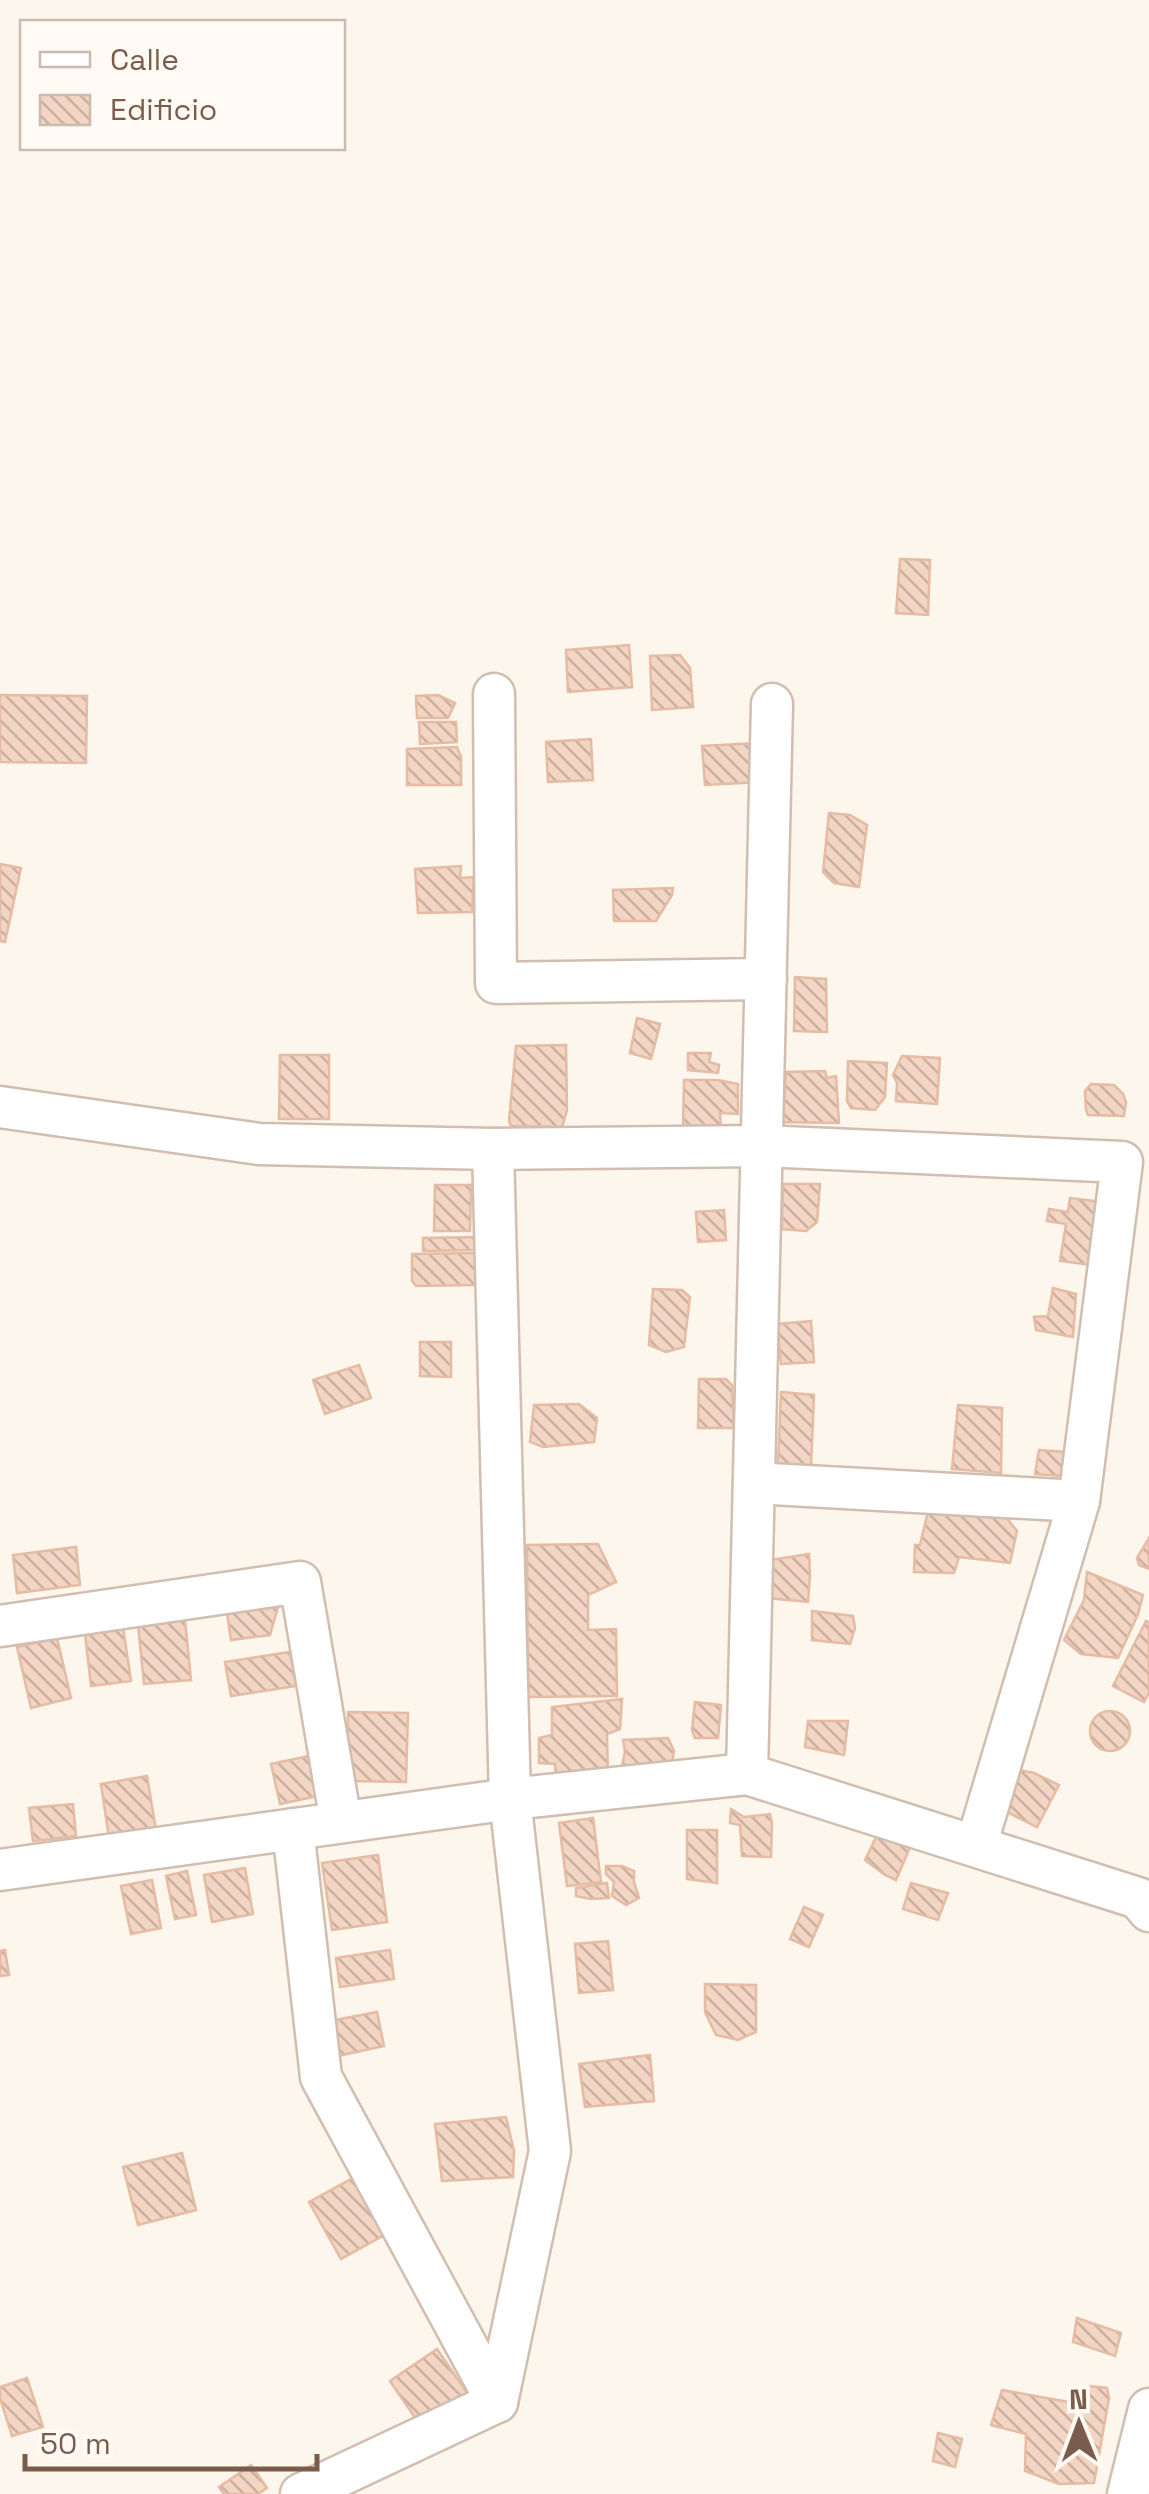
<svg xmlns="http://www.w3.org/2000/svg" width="1149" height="2494" font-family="'Space Grotesk',sans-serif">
  <defs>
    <pattern id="building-back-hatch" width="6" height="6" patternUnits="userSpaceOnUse" patternTransform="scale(2.5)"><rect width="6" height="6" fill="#f3d5c3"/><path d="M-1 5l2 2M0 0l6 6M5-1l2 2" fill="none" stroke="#cab0a1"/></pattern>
  </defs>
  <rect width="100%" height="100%" fill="#fdf6ec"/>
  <g fill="url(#building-back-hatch)" stroke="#e6bba3" stroke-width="2.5">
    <path d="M900 559 930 560 928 615 896 613Z"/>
    <path d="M629 645 632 687 568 692 566 650Z"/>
    <path d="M680 655 690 668 693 707 652 710 650 656Z"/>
    <path d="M0 695 87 696 86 763 0 762Z"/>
    <path d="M438 695 455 703 448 718H417L416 696Z"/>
    <path d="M419 722H456L457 742 420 744Z"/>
    <path d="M591 739 593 780 548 782 546 742Z"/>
    <path d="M758 743 761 782 705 785 702 746Z"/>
    <path d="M457 747 461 757V785H407V749Z"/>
    <path d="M829 813 850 815 867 825 859 887 834 883 823 872Z"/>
    <path d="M0 864 21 868 5 942 0 941Z"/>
    <path d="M461 866 460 878 474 877 472 912 418 913 415 869Z"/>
    <path d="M673 888 672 895 656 921H614L613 890Z"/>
    <path d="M795 977 826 979 827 1032 794 1031Z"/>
    <path d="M637 1018 660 1024 651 1059 630 1053Z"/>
    <path d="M566 1045 567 1110 562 1127 511 1126 509 1121 516 1046Z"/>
    <path d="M688 1053H711L709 1062 719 1065 718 1073 688 1070Z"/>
    <path d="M280 1055H329V1119H279Z"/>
    <path d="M902 1056 940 1058 937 1104 896 1101 897 1083 893 1075Z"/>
    <path d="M848 1061 887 1063 885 1097 875 1110 851 1108 847 1101Z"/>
    <path d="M825 1071 827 1078 836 1076 839 1123 775 1122 774 1115 783 1116 786 1072Z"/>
    <path d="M684 1080H718L738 1084V1114L720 1113 721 1129H683Z"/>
    <path d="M1091 1084 1114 1085 1123 1094 1126 1102 1124 1116 1088 1115 1086 1110 1085 1091Z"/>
    <path d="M783 1184H820L817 1222 806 1231 782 1229Z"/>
    <path d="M435 1185H471L470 1231H434Z"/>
    <path d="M1070 1198 1102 1202 1093 1265 1060 1261 1066 1224 1047 1221 1049 1209 1068 1212Z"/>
    <path d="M724 1210 726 1240 698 1242 696 1212Z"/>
    <path d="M474 1237 475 1250 423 1251V1238Z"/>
    <path d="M477 1253 475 1285 416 1286 412 1281V1254Z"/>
    <path d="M1053 1288 1076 1294 1073 1337 1036 1330 1034 1317 1048 1316Z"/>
    <path d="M653 1289 682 1290 690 1297 684 1347 666 1352 649 1345Z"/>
    <path d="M811 1321 814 1362 781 1364 777 1324Z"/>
    <path d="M420 1342H451V1377L420 1376Z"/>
    <path d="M359 1365 371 1398 325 1414 313 1380Z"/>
    <path d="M699 1379H726L732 1385 734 1428H698Z"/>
    <path d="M781 1392 814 1395 811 1466 778 1465Z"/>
    <path d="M579 1404 597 1418 594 1442 543 1447 530 1442 534 1405Z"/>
    <path d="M958 1405 1002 1408 1001 1473 952 1469Z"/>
    <path d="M1039 1450 1065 1452 1062 1476 1035 1474Z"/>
    <path d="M930 1503 1005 1516 1017 1531 1010 1563 959 1557 954 1573 914 1572 915 1545H920Z"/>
    <path d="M1149 1538V1569L1139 1565 1137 1558Z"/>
    <path d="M598 1544 616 1582 588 1595V1630L616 1629 617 1696 528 1697 527 1545Z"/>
    <path d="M76 1547 80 1585 17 1593 13 1555Z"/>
    <path d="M809 1554 810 1575 808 1602 767 1598 770 1560Z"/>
    <path d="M1087 1572 1143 1595 1138 1614 1118 1658 1081 1654 1064 1640 1084 1600Z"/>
    <path d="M278 1607 270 1635 231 1640 227 1613Z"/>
    <path d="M812 1611 853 1616 855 1628 850 1644 812 1640Z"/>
    <path d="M122 1620 131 1681 91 1686 84 1625Z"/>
    <path d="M185 1620 191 1680 144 1684 138 1625Z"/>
    <path d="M1146 1621 1149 1623V1693L1144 1702 1113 1686Z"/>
    <path d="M57 1638 71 1698 31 1708 17 1647Z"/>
    <path d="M290 1652 296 1686 231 1696 225 1662Z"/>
    <path d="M622 1699 620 1729 607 1734 608 1777 556 1778 555 1764 539 1763V1738L552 1735V1707Z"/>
    <path d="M695 1702 721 1705 718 1738H695L692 1730Z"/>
    <circle cx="1110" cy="1731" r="20"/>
    <path d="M348 1712 408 1713 406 1782 347 1781Z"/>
    <path d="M808 1721H848L844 1755 805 1747Z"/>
    <path d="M668 1738 674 1751 671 1769 622 1766 625 1752 623 1740Z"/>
    <path d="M309 1756 318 1796 280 1804 271 1764Z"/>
    <path d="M1018 1770 1034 1773 1059 1785 1037 1827 999 1808Z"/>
    <path d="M147 1776 156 1830 109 1838 101 1784Z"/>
    <path d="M73 1804 76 1836 33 1841 29 1808Z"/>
    <path d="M731 1809 744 1817 770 1814 772 1823 771 1857 742 1856 740 1825 730 1823Z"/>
    <path d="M593 1818 601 1882 567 1886 559 1823Z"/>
    <path d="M881 1827 914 1838 896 1880 885 1875 865 1860Z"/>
    <path d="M687 1830H717V1883L687 1879Z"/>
    <path d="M378 1855 387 1922 332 1930 322 1863Z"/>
    <path d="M606 1866H622L634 1871V1882L639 1898 626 1905 612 1896 614 1882 606 1874Z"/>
    <path d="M245 1868 253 1914 212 1922 204 1875Z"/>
    <path d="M187 1871 196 1915 175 1919 166 1876Z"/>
    <path d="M152 1880 161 1928 131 1934 121 1886Z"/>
    <path d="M607 1883 609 1898 591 1899 576 1896V1888Z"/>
    <path d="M911 1883 948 1893 938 1920 903 1909Z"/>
    <path d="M804 1907 823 1915 809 1947 790 1939Z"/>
    <path d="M608 1941 613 1990 579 1993 575 1944Z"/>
    <path d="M5 1950 9 1975 0 1976V1951Z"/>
    <path d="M390 1950 394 1979 340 1987 336 1958Z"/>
    <path d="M705 1984 756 1985V2032L738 2040 716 2035 705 2012Z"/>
    <path d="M377 2012 384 2046 338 2056 330 2021Z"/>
    <path d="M650 2055 654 2101 585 2107 579 2064Z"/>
    <path d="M506 2117 514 2151 513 2177 442 2181 435 2124Z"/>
    <path d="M182 2153 196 2210 138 2225 123 2167Z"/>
    <path d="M355 2177 386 2234 341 2259 309 2202Z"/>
    <path d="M1077 2318 1121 2333 1115 2356 1073 2342Z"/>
    <path d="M437 2349 467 2393 420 2425 390 2381Z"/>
    <path d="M27 2378 43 2427 12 2436 0 2398V2387Z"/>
    <path d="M1089 2386 1107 2388 1109 2398 1094 2483 1059 2484 1025 2471 1026 2434 991 2425 1002 2390 1080 2404Z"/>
    <path d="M938 2433 962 2439 955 2467 933 2461Z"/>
    <path d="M251 2465 267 2488 258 2494H224L219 2487Z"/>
  </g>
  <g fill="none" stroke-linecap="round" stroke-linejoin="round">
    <g stroke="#d1beb0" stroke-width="45">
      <g id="minor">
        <path d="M494 694 496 983 766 979"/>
        <path d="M0 1107 259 1144 493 1149 761 1146 1122 1162 1079 1501 976 1846"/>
        <path d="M493 1149 510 1799 550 2151 497 2402"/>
        <path d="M754 1483 1079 1501"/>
        <path d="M0 1626 300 1582 341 1822"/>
        <path d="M747 1774 772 704"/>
        <path d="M293 1829 321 2077 497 2402"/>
        <path d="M0 1870 510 1799 747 1774 1138 1898 1149 1911"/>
        <path d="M301 2494 497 2402"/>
        <path d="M1128 2494 1149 2409"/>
      </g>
    </g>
    <use href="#minor" stroke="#fff" stroke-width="40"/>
  </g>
  <rect x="20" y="20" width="325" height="130" fill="#fffaf3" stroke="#cabbb1" stroke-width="2.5"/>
  <rect x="40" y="52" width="50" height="15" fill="#ffffff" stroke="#cabbb1" stroke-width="2.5"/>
  <text x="110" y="70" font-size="30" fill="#7a5c4d">Calle</text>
  <rect x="40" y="95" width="50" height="30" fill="url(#building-back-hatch)" stroke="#cabbb1" stroke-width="2.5"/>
  <text x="110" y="120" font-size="30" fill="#7a5c4d">Edificio</text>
  <g transform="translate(1079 2424) rotate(359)" stroke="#fffaf3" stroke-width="8" paint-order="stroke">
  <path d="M0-8L18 38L0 25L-18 38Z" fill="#7a5c4d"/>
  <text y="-15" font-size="28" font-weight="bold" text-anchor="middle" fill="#7a5c4d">N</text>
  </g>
  <path d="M25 2454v15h292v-15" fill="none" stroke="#7a5c4d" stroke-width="5"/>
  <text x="40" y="2454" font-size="30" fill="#7a5c4d" stroke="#fffaf3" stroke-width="8" paint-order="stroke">50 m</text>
</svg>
